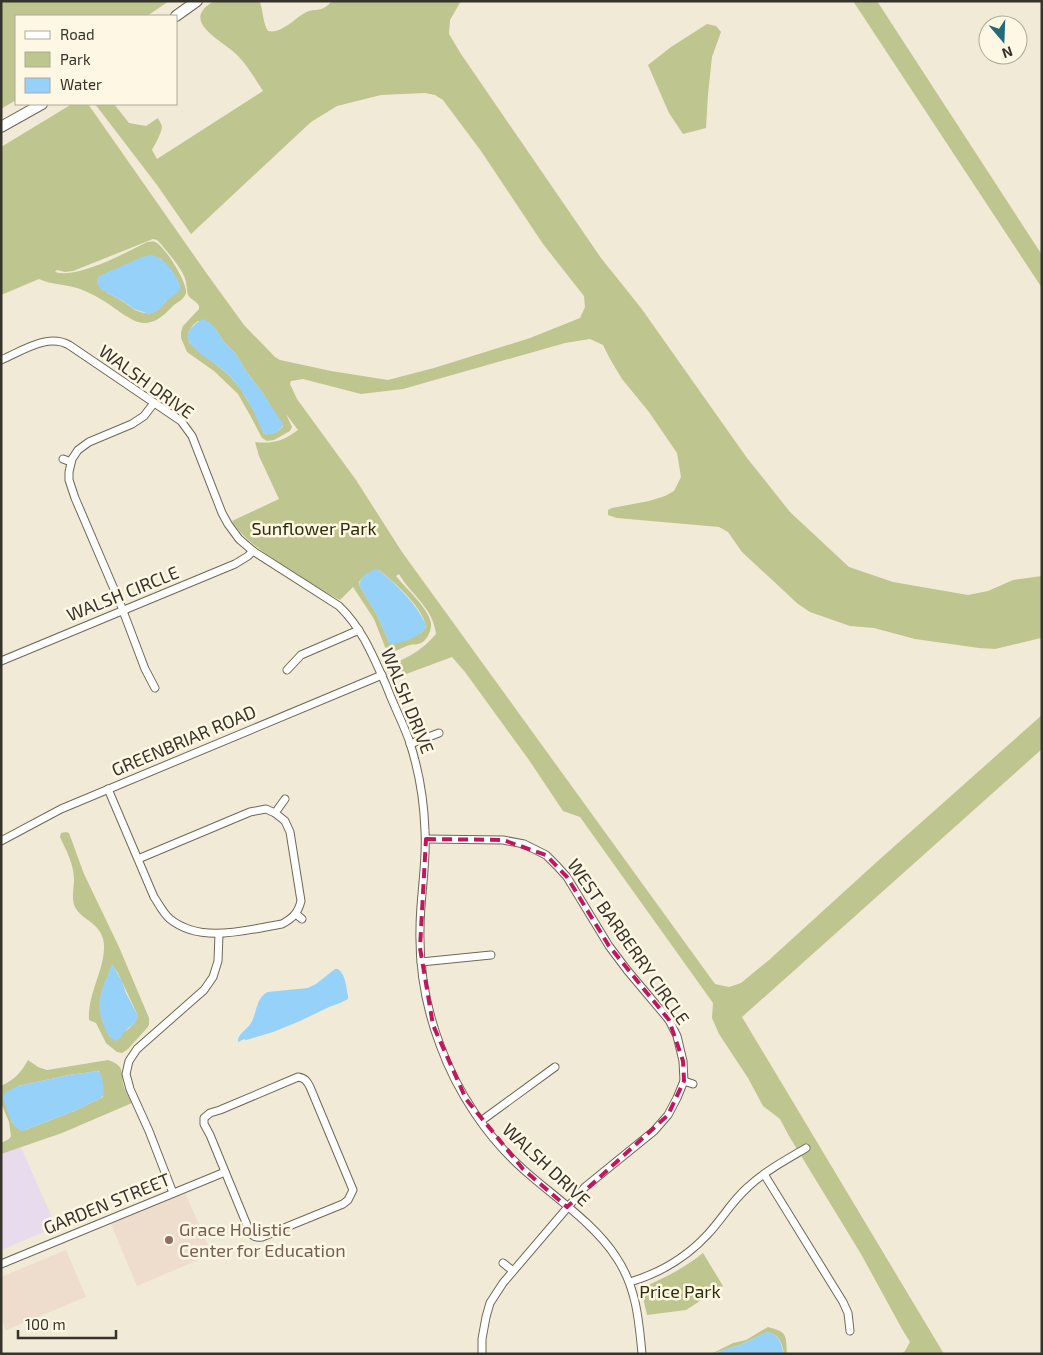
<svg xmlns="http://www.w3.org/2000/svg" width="1043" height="1355" font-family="'Exo 2',sans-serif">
  <rect width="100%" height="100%" fill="#f1ead6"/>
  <path fill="#e8dbee" d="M20 1145 56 1227 1 1250V1153Z"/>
  <g fill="#edc">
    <path d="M185 1193 212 1254 137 1286 111 1224Z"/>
    <path d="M66 1250 86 1297 6 1330 1 1318V1277Z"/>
  </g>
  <g fill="#bfc58e" fill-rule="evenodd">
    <path d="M1 1H169L147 16H16V100L1 109Z"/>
    <path d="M214 1H258L260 2C263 11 263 24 268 31 281 34 293 20 303 14 315 6 320 15 332 1H461L450 20 449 34 461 54 601 258 641 308 747 458 790 512 849 567 893 582 968 595 988 591 1013 580 1042 576 1041 638 995 649 979 648 915 639 874 628 850 626 810 612 798 604 742 552 728 532 719 527 617 518 608 515V510L612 508 649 501 665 496 674 491 681 477 677 453 649 412 622 379 610 359 603 345 590 339 565 343 403 389 361 394 303 379 291 381 290 384 297 399 356 480 402 552 715 984 729 987 741 983 769 960 880 859 1042 715V749L742 1017 944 1354H901L905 1351 910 1342 902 1329 861 1254 789 1136 780 1119 763 1106 748 1078 719 1034 712 1018 713 1003 580 817 563 811 529 760 465 672 452 657 398 677 393 664C411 656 423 649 436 634 433 607 411 595 399 574L396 576C406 589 428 607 431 623 432 631 426 643 418 644 415 645 412 644 410 645 401 647 393 656 385 647L374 619 353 587 340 600C322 591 306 580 289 569 268 555 246 543 232 521L279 499 259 456 255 442C273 444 283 441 298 430L286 414 292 427 290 431 274 440 267 441 262 438 251 417 238 394 214 371 187 352 181 338V332L183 326 199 309V306C197 301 191 300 188 295 187 293 187 282 184 276 179 265 169 254 161 244L157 240 153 239 73 271 65 272 57 270 55 272C78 279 125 253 147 242 150 242 152 241 155 242 164 245 188 283 186 293 183 302 175 302 170 309 163 316 155 323 144 323 132 323 114 307 104 301 96 296 88 292 80 289 67 284 52 285 39 279L1 295V147L72 104H88L207 274 244 325 275 357 280 360 331 371 388 380 434 368 530 338 580 318 585 307 584 296 543 244 481 151 443 100 435 95 425 93 381 95 337 106 311 122 191 234 157 185 95 104H114L129 123 146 126 158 118 162 126C161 135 156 142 152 150L157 159 263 91C255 79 248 66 238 56 223 40 178 22 214 1ZM160 258 171 271 179 283C173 291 163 308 154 312 148 315 140 312 135 310 130 307 126 303 122 301 113 295 102 292 97 283ZM198 321 215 328 224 342 236 354 246 371 262 392 283 426C279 432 271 435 264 434L254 411 240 388 228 374 205 356 189 342 188 333 193 325ZM379 570C394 582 423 607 426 627L421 633 389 642 377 615 359 585V582C364 575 370 571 379 570Z"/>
    <path d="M853 1H877L1042 255V288Z"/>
    <path d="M707 24 716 26 721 32 712 57 708 94 706 128 683 134 669 113 648 65 671 47Z"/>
    <path d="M66 832 69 833 84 874 119 947 149 1018V1025L147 1028 128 1049 122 1053 117 1052 106 1043 96 1023 89 1020C88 993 103 973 104 949 105 934 97 926 85 918 81 915 77 911 75 907 71 899 74 888 74 880 74 864 66 850 60 837L61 833ZM112 965 118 973 138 1016C134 1029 121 1033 110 1037 93 1006 100 995 112 965Z"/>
    <path d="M28 1060 38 1067 47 1070 108 1060C126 1066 120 1072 124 1087 126 1092 129 1097 132 1103L62 1133 1 1154V1143L9 1139 11 1136 9 1122 1 1103V1086C15 1079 21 1073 28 1060ZM99 1071 103 1097 101 1098 74 1111 25 1130C18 1131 16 1126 11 1121L18 1086 69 1075Z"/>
    <path d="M703 1253 723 1286 686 1310 647 1315 641 1288C665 1278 683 1269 703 1253Z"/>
    <path d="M768 1327C787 1332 786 1334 787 1354H784C782 1343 779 1334 767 1332L740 1345 711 1354 733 1343 746 1340Z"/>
  </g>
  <g fill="#96d1f9">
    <path d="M152 255C165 258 177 275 181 288L178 292 165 302 159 310 149 314 134 309 123 301 104 291 99 287 97 283V279L99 276 142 257Z"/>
    <path d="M203 319 209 322 215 328 224 342 236 354 246 371 262 392 283 424C281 431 272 436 264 434 260 427 258 420 254 413 248 399 239 386 229 375 217 363 191 352 187 336 190 328 195 323 203 319Z"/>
    <path d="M375 569 379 570C397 586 416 602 426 625 424 636 402 643 391 644L389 642 377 615 359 585C360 577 369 572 375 569Z"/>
    <path d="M112 964 122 981 126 993 138 1016C136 1025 129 1026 124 1032 121 1037 121 1039 115 1041 109 1037 106 1031 104 1025 103 1021 101 1017 100 1013 96 998 107 979 112 964Z"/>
    <path d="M335 969H338C346 975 346 987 348 996V999L340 1003 329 1007 300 1021 273 1032 246 1040 244 1039 238 1042C237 1034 247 1030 251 1023 257 1013 256 997 268 992L308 988 316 984Z"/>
    <path d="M98 1071 102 1077 104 1092V1094L101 1098 74 1111 25 1130 21 1131 17 1128 11 1121 4 1101 3 1096 6 1092 18 1086 69 1075Z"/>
    <path d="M767 1332C779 1334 781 1343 784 1354H714L726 1349 740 1345Z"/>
  </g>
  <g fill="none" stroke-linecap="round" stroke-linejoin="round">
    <g stroke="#6e6857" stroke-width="9">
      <g id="street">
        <path d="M1 360C22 351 47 333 69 345L181 421 192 436 222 513 228 524 239 539 253 551 339 606C362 628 373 656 386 685 393 704 402 721 409 740 419 770 424 800 425 831 427 864 420 896 420 929 419 968 426 1008 440 1045 457 1092 487 1137 524 1170 553 1196 595 1224 616 1257 636 1286 639 1320 642 1354"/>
        <path d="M154 403 144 416 132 424 89 442 78 450 72 459 69 472V480L75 498 120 603 145 669 155 688"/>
        <path d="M63 459 71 462"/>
        <path d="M1 661 235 564 248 556 253 551"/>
        <path d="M287 670 301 655 359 630"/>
        <path d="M410 744 439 733"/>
        <path d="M108 789 154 897C159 904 163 913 170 919 201 944 246 930 282 924 293 918 298 913 301 901L290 832 285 821 275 813 266 809 250 812 138 859"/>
        <path d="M275 813 285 799"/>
        <path d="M426 839 503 840 524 844 546 855 557 866 567 877 609 946 627 970 669 1020 677 1036 683 1061 684 1081 677 1098 668 1115 654 1131 585 1187 503 1283 490 1303 486 1317 482 1339V1354"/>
        <path d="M1 841 61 809 382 675"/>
        <path d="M296 914 302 919"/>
        <path d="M421 962 491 955"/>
        <path d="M298 1077C305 1078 307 1081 310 1087L353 1190 348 1200 343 1204 262 1237C255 1238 252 1236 249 1230L210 1135 204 1124V1118L210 1113 220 1110Z"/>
        <path d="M684 1081 693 1084"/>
        <path d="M481 1121 555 1067"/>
        <path d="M764 1174 843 1302 848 1313 850 1331"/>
        <path d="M173 1193 149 1131 130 1089 126 1074 129 1061 137 1049 204 990 213 977 218 961 219 934"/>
        <path d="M503 1263 513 1271"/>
        <path d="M1 1264 225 1172"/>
        <path d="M630 1282C660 1273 686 1258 708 1234 722 1219 732 1201 748 1187 765 1171 786 1160 806 1148"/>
      </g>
    </g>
    <g stroke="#6e6857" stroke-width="12">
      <g id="primary">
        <path d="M176 16 197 1"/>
        <path d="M1 127 42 104"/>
      </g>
    </g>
    <use href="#street" stroke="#fff" stroke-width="7"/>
    <use href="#primary" stroke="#fff" stroke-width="10"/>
  </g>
  <path fill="none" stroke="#c2185b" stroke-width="4" stroke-dasharray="10 6" stroke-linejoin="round" d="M426 839 503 840 546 855 567 877 609 946 669 1020 683 1061 684 1081 668 1115 567 1207 523 1169 466 1099 433 1025 420 948Z"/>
  <circle fill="#8d6e63" stroke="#fef7e3" stroke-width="2" cx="169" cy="1240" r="5"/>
  <g text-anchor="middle" stroke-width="5" stroke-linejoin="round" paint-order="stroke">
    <g font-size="18" fill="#36332b" stroke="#fef7e3">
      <text transform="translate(146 382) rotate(36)" y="6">WALSH DRIVE</text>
      <text transform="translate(123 594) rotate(-22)" y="6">WALSH CIRCLE</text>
      <text transform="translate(407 701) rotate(68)" y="6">WALSH DRIVE</text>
      <text transform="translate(184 741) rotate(-23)" y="6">GREENBRIAR ROAD</text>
      <text transform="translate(628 942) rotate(55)" y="6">WEST BARBERRY CIRCLE</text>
      <text transform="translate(546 1165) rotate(43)" y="6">WALSH DRIVE</text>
      <text transform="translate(107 1204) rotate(-22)" y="6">GARDEN STREET</text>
    </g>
    <g font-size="18" fill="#2c2e0b" stroke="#fef7e3">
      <text x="314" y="535">Sunflower Park</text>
      <text x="680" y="1298">Price Park</text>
    </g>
    <g font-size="18" fill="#785e54" stroke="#fef7e3" text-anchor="start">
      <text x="179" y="1236">Grace Holistic<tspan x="179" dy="21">Center for Education</tspan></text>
    </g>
  </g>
  <rect width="1043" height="1355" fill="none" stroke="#36332b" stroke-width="5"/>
  <rect x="15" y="15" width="162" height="90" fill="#fef7e3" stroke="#aea999"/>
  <rect x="25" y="31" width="25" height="8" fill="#ffffff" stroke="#aea999"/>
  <text x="60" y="40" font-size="15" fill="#36332b">Road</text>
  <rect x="25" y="52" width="25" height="15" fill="#bfc58e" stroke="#aea999"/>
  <text x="60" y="65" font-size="15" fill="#36332b">Park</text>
  <rect x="25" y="78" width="25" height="15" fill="#96d1f9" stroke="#aea999"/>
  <text x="60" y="90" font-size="15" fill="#36332b">Water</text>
  <g transform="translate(1003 40) rotate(161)"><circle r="24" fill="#fef7e3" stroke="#aea999"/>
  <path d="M0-4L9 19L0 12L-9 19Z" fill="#246b78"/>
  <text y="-8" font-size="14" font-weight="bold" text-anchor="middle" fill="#36332b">N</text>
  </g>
  <path d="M18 1330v8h98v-8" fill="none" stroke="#36332b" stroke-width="2.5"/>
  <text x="25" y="1330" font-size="15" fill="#36332b" stroke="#fef7e3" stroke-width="4" paint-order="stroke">100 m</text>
</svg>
